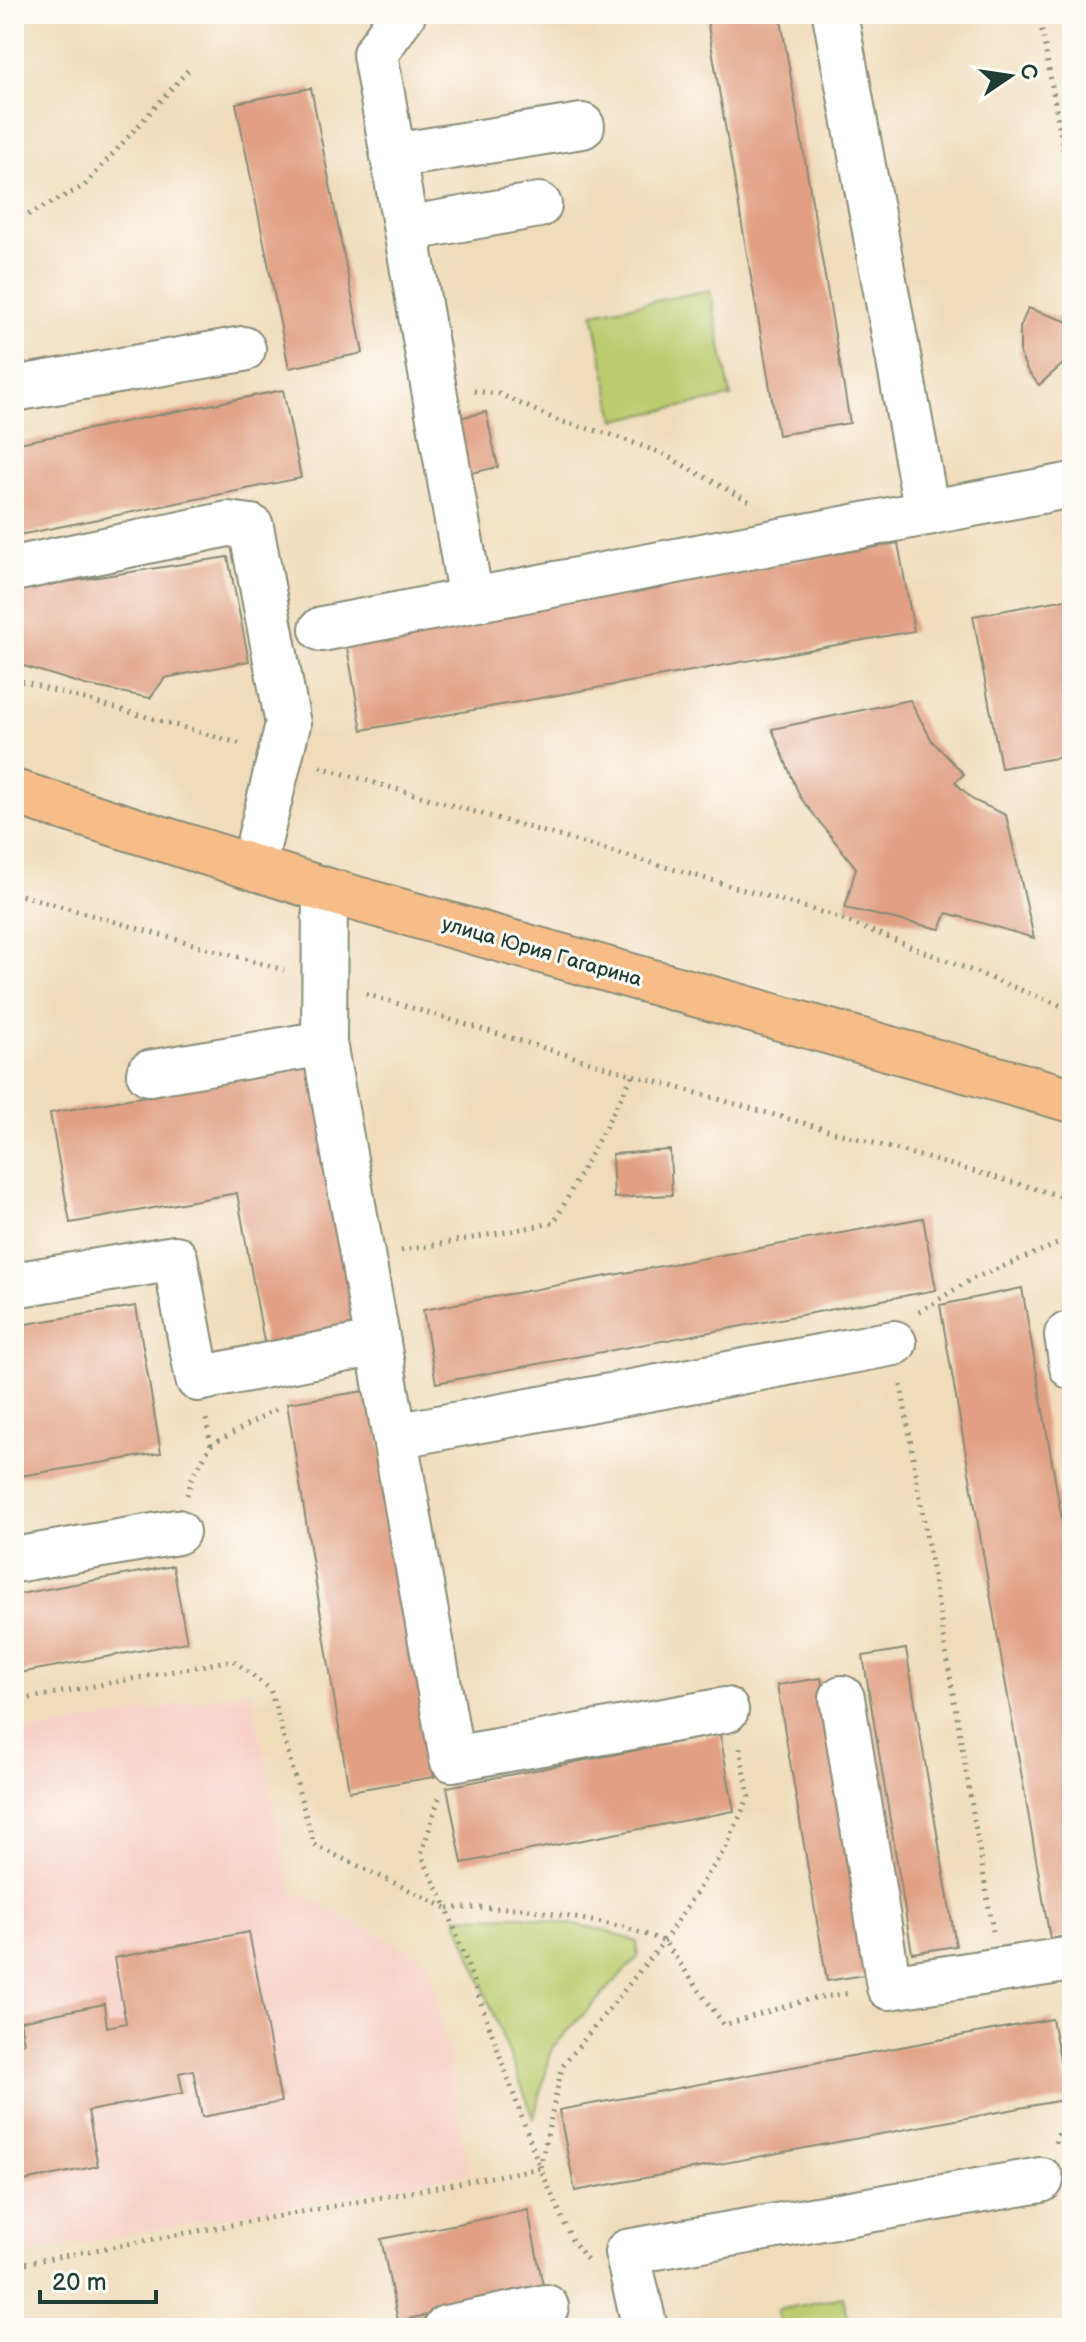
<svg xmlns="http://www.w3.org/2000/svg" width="1086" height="2342" font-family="'Balsamiq Sans',sans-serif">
  <rect width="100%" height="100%" fill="#fdfcf7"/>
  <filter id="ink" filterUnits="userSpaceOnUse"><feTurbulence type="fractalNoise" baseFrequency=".0125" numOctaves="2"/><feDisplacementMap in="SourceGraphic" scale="16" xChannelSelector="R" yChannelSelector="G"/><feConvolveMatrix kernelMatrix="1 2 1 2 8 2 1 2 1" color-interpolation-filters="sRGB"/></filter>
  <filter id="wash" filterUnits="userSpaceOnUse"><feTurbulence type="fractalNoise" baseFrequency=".006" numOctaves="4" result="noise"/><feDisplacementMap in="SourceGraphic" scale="32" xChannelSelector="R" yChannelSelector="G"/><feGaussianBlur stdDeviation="1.8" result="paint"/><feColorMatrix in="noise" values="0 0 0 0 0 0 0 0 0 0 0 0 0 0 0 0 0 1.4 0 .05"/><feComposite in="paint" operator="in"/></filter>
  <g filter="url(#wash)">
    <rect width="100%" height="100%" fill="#f0dcbb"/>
    <path fill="#f7d1c7" d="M251 1691 291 1889 429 1961 470 2173 14 2255V1735Z"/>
    <g fill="#bccb6e" stroke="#6e8451" stroke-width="2">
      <path d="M710 290 731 397 615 420 593 313Z"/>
      <path d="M524 1916 609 1931 637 1942 638 1957 552 2048 534 2118 456 1917Z"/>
      <path d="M843 2297 849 2328H781L777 2310Z"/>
    </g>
    <g id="blocks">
      <g fill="#e1a084">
        <path d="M706 14H780L850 423 778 435Z"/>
        <path d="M311 88 363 353 289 368 236 103Z"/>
        <path d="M1028 308 1072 323V356L1039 385 1027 370 1020 354V328Z"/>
        <path d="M283 390 301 478 14 536V444Z"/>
        <path d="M486 412 498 467 462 475 450 420Z"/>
        <path d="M898 543 914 631 362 730 346 642Z"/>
        <path d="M228 557 249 661 165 678 150 698 85 685 14 663V590Z"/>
        <path d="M1072 598V755L1001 768 973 616Z"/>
        <path d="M910 700 932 741 964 774 955 782 973 800 1006 815 1034 938 947 913 940 929 845 908 856 868 800 797 772 729Z"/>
        <path d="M319 1065 367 1329 265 1347 237 1193 70 1223 50 1113Z"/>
        <path d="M670 1150 672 1195 614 1198 612 1154Z"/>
        <path d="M923 1218 936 1290 436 1383 423 1310Z"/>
        <path d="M1022 1288 1072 1578V1935L1050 1939 940 1305Z"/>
        <path d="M136 1306 161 1453 14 1477V1326Z"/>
        <path d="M372 1390 434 1777 349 1791 287 1403Z"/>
        <path d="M173 1566 187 1642 14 1674V1595Z"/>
        <path d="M906 1649 956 1946 912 1953 863 1656Z"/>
        <path d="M821 1678 870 1974 827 1981 777 1685Z"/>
        <path d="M720 1734 734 1811 462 1863 447 1787Z"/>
        <path d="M249 1932 281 2102 202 2117 193 2070 179 2073 183 2093 88 2111 98 2166 14 2183V2045L24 2043 20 2021 104 2004 107 2027 126 2023 114 1958Z"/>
        <path d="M1052 2019 1068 2099 575 2191 559 2110Z"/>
        <path d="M528 2210 544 2291 398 2321 381 2239Z"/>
      </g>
    </g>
  </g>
  <g filter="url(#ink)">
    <use href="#blocks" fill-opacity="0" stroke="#888c78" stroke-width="2"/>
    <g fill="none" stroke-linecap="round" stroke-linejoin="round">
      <g stroke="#888c78" stroke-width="48">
        <g id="minor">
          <path d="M403 14 375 54 471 600"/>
          <path d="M835 14 927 513"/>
          <path d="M393 156 582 126"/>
          <path d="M406 229 539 205"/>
          <path d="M14 389 243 349"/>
          <path d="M14 569 228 524 251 527 288 724 253 867"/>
          <path d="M322 629 1072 485"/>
          <path d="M149 1073 324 1043"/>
          <path d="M14 1285 175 1258 198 1379 378 1343 324 1043 325 890"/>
          <path d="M1067 1335 1072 1367"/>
          <path d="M378 1343 452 1759 726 1710"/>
          <path d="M395 1436 894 1343"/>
          <path d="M14 1560 177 1532"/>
          <path d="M842 1698 889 1987 1072 1959"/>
          <path d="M446 2328 546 2307"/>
          <path d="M645 2328 627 2252 1041 2180"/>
        </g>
      </g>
      <g stroke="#888c78" stroke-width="48">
        <path id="major" d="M14 792 325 890 1072 1100"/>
      </g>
      <g stroke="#888c78" stroke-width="5" stroke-dasharray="2 6" stroke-linecap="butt">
        <path d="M1039 14 1072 198"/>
        <path d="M14 222 84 186 191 67"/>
        <path d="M474 391 499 394 559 421 609 434 661 453 752 503"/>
        <path d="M14 679 241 744"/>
        <path d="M320 767 828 914 1072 1010"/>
        <path d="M14 893 284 970"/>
        <path d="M366 994 633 1075 1072 1199"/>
        <path d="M401 1251 554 1223 633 1075"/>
        <path d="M919 1312 970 1280 1072 1238"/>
        <path d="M901 1385 993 1931"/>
        <path d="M211 1445 280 1407"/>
        <path d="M187 1495 192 1478 211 1445 206 1419"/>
        <path d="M14 1701 233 1660 270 1689 314 1845 447 1908 540 2168 14 2265"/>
        <path d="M439 1798 421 1855 447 1908H523L624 1927 664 1941 724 2025 810 1999 851 1993"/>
        <path d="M1055 2143 1072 2100"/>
        <path d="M587 2259 572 2240 540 2168 562 2067 664 1941 726 1847 749 1796 740 1748"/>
      </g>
      <use href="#minor" stroke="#fff" stroke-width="44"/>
      <use href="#major" stroke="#f7bd88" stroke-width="44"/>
    </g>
  </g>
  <g text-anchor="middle" stroke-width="6" stroke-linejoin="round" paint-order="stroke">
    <g font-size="20" fill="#1f3d34" stroke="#fdfcf7">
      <text transform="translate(542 951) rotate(16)" y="7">улица Юрия Гагарина</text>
    </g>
  </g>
  <rect width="1086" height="2342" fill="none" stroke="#fdfcf7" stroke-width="48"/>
  <g transform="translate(1010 76) rotate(77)" stroke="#fdfcf7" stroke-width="6" paint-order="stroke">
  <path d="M0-6L14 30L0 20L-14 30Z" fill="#1f3d34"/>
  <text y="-12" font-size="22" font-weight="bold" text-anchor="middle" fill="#1f3d34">С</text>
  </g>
  <path d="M40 2290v12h116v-12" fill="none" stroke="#1f3d34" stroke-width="4"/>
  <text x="52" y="2290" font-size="24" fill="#1f3d34" stroke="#fdfcf7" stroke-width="6" paint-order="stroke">20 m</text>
</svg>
